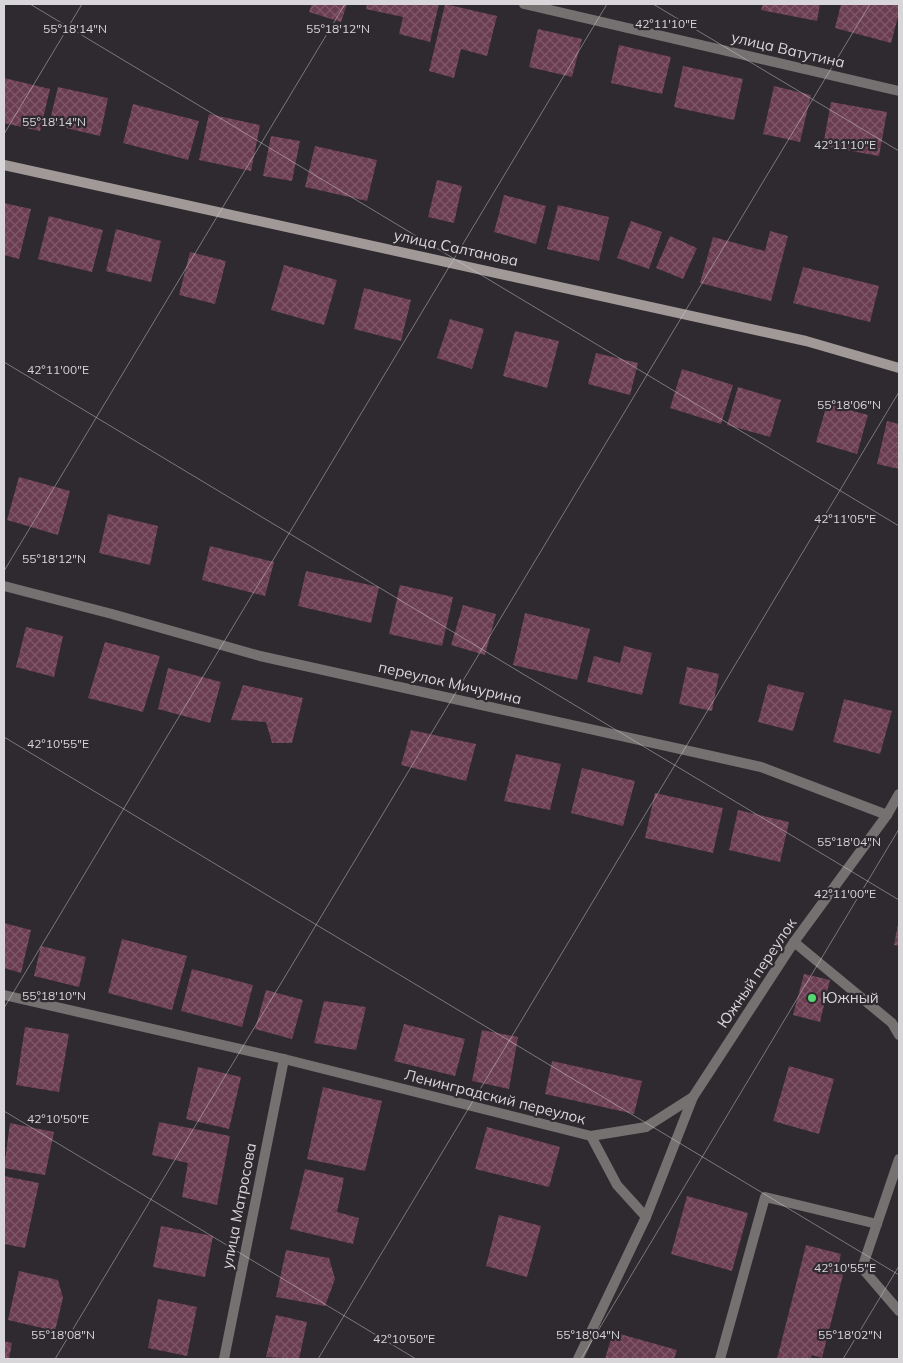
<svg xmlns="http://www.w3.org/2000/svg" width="903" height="1363" font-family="Mulish,sans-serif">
  <defs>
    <pattern id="building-cross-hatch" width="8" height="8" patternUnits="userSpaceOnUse" patternTransform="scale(1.25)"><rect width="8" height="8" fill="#6a3d50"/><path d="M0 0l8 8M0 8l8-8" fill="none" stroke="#7f5869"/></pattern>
  </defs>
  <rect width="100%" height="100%" fill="#2e2a2f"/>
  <g fill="url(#building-cross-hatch)">
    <path d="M312 4H347L341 22 309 12Z"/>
    <path d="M367 4H439L430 42 399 34 403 17 366 9Z"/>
    <path d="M445 4 497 16 487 56 461 49 454 78 429 71Z"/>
    <path d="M763 4H820L817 21 761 10Z"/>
    <path d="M841 4H899V13L891 43 835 28Z"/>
    <path d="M538 29 582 39 572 77 529 67Z"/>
    <path d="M619 45 671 57 662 94 611 83Z"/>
    <path d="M683 66 743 79 734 120 674 107Z"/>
    <path d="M4 78 50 89 40 131 4 123Z"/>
    <path d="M774 86 811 95 800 142 763 134Z"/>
    <path d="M58 87 108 98 100 136 49 124Z"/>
    <path d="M831 102 887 112 879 156 823 146Z"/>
    <path d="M133 104 199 121 188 160 123 143Z"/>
    <path d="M209 114 260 125 251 171 199 160Z"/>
    <path d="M271 136 300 141 292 181 263 176Z"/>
    <path d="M315 146 377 160 367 201 305 187Z"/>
    <path d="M437 180 462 186 454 223 428 217Z"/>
    <path d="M504 195 546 206 536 244 494 232Z"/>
    <path d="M4 203 31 209 19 259 4 255Z"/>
    <path d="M558 205 609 217 599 261 547 249Z"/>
    <path d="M49 216 103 230 92 272 38 259Z"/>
    <path d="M631 221 662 232 649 269 617 258Z"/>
    <path d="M116 229 161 241 151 282 106 271Z"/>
    <path d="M770 231 788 236 771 301 700 283 713 237 765 251Z"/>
    <path d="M670 236 697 248 683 279 656 268Z"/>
    <path d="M190 252 226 261 215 304 179 295Z"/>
    <path d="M284 265 337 280 324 325 271 310Z"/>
    <path d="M803 267 879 286 870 322 793 303Z"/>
    <path d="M364 288 411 300 401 341 354 329Z"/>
    <path d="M450 319 484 329 472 369 437 358Z"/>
    <path d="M515 331 559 341 547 388 503 376Z"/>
    <path d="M596 353 638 363 630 395 588 384Z"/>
    <path d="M682 369 733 385 721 424 670 408Z"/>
    <path d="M738 387 781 400 770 437 727 425Z"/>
    <path d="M827 404 868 415 857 454 816 442Z"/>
    <path d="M887 421 899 424V469L877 464Z"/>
    <path d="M19 477 70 491 58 535 7 520Z"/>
    <path d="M108 514 158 526 150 565 99 553Z"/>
    <path d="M210 546 274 562 265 596 202 580Z"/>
    <path d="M306 571 379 587 371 623 298 606Z"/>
    <path d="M400 585 453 597 442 646 389 634Z"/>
    <path d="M463 605 496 614 485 655 451 645Z"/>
    <path d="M525 613 590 629 577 680 513 665Z"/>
    <path d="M26 627 63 636 54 677 16 667Z"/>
    <path d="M105 642 160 656 143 712 88 698Z"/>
    <path d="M624 646 652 653 642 695 587 682 594 656 620 663Z"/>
    <path d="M687 667 719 674 712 711 679 704Z"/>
    <path d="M168 668 221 682 210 723 158 709Z"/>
    <path d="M768 684 804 693 793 731 758 722Z"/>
    <path d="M243 685 303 698 292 743H272L266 722 231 720Z"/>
    <path d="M844 699 892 711 880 754 833 742Z"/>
    <path d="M411 730 476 744 466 781 401 765Z"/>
    <path d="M516 754 561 764 550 810 504 801Z"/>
    <path d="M582 768 635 781 623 826 571 813Z"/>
    <path d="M655 793 723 808 713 853 645 838Z"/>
    <path d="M738 810 789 822 780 862 729 850Z"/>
    <path d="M4 923 31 930 21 973 4 968Z"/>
    <path d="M898 924H899V946L894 945Z"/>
    <path d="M122 939 187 956 172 1010 108 993Z"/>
    <path d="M41 946 86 957 79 987 34 976Z"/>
    <path d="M192 969 253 985 242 1027 181 1011Z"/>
    <path d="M804 974 830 980 820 1022 793 1015Z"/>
    <path d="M266 990 303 1000 292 1039 255 1029Z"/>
    <path d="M324 1001 366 1007 356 1050 314 1043Z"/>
    <path d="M404 1024 465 1039 455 1076 394 1061Z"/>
    <path d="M25 1027 69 1034 59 1092 16 1085Z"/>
    <path d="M482 1030 518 1037 509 1089 472 1081Z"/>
    <path d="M552 1061 642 1081 634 1114 545 1094Z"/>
    <path d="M789 1066 834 1079 819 1134 773 1121Z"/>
    <path d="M198 1067 241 1077 229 1129 186 1119Z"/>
    <path d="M323 1087 382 1101 365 1171 307 1159Z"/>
    <path d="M159 1122 230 1136 217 1205 182 1197 188 1163 152 1155Z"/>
    <path d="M10 1123 54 1132 45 1175 4 1168Z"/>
    <path d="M487 1127 560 1147 549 1187 475 1169Z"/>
    <path d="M305 1169 344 1178 337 1212 359 1218 353 1244 290 1229Z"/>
    <path d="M4 1176 39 1183 25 1248 4 1244Z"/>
    <path d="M687 1196 748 1213 732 1271 671 1254Z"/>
    <path d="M499 1215 541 1226 527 1277 486 1266Z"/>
    <path d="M161 1226 213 1236 205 1277 153 1267Z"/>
    <path d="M806 1245 841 1254 837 1271 843 1275 822 1358 812 1355 811 1359H777Z"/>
    <path d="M286 1250 329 1258 335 1279 325 1306 276 1297Z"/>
    <path d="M19 1271 58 1280 63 1298 55 1331 8 1320Z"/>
    <path d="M158 1299 197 1307 187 1356 148 1348Z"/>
    <path d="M276 1315 307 1322 299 1359 266 1357Z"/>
    <path d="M613 1332 677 1350 674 1359H605Z"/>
    <path d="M4 1341 12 1343 9 1359H4Z"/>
  </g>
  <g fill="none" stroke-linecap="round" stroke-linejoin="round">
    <path stroke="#767171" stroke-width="10" d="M591 1136 617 1185 646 1217"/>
    <g stroke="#767171" stroke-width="10">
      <path d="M524 4 899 91"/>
      <path d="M4 586 112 614 260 656 761 767 887 815"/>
      <path d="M794 942 892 1023 899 1035"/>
      <path d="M4 995 284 1059 591 1136 646 1127 693 1097"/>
      <path d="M899 1159 862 1268 899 1311"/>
      <path d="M224 1359 284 1059"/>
      <path d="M578 1359 646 1217 693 1097 794 942 887 815 899 794"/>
      <path d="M720 1359 765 1197 877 1224"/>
    </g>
    <path stroke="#a09998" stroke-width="10" d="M4 165 806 341 899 368"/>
  </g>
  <path fill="none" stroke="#d9d6da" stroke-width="1" stroke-opacity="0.45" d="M30 4 899 526M653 4 899 151M4 134 82 4M4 362 899 900M4 571 345 4M4 737 899 1275M4 1008 607 4M4 1111 416 1359M55 1359 870 4M318 1359 899 392M581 1359 899 829M843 1359 899 1266"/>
  <circle fill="#56d671" stroke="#2e2a2f" stroke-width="2" cx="812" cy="998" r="5"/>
  <g text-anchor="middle" stroke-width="4.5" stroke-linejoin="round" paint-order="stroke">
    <g font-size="15" fill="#d9d6da" stroke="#2e2a2f">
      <text transform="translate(788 50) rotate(13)" y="5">улица Ватутина</text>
      <text transform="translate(456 248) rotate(12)" y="5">улица Салтанова</text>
      <text transform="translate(450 683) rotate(13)" y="5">переулок Мичурина</text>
      <text transform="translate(757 973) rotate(-56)" y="5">Южный переулок</text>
      <text transform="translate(495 1097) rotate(14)" y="5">Ленинградский переулок</text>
      <text transform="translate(239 1206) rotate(-79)" y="5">улица Матросова</text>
    </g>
    <g font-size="15" fill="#d9d6da" stroke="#2e2a2f" text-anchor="start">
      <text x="822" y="1003">Южный</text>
    </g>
  </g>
  <g font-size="12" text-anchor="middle" fill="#d9d6da" stroke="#2e2a2f" stroke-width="4.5" stroke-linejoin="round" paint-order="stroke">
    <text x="666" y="28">42°11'10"E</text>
    <text x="338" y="33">55°18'12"N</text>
    <text x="75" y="33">55°18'14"N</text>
    <text x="54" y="126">55°18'14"N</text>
    <text x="845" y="149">42°11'10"E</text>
    <text x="58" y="374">42°11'00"E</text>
    <text x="849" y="409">55°18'06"N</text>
    <text x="845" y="523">42°11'05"E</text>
    <text x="54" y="563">55°18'12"N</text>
    <text x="58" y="748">42°10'55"E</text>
    <text x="849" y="846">55°18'04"N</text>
    <text x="845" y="898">42°11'00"E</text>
    <text x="54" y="1000">55°18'10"N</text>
    <text x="58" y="1123">42°10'50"E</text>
    <text x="845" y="1272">42°10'55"E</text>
    <text x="63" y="1339">55°18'08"N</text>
    <text x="588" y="1339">55°18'04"N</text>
    <text x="850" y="1339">55°18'02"N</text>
    <text x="404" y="1343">42°10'50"E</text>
  </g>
  <rect width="903" height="1363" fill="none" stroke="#d9d6da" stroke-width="10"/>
</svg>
